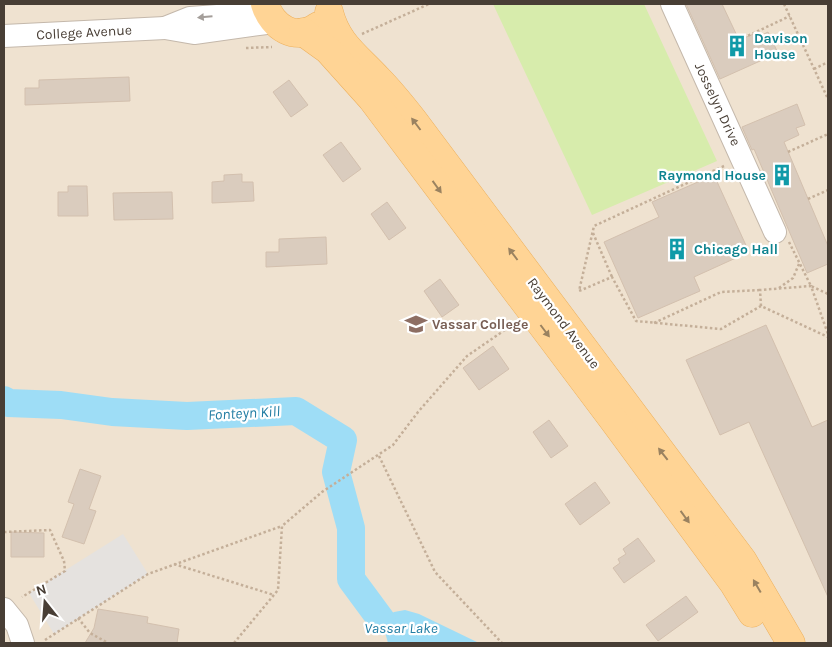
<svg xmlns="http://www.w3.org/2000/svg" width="832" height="647" font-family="Karla,sans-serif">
  <rect width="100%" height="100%" fill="#f5efe7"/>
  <rect fill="#efe2d0" x="4" y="4" width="824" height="639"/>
  <path fill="#d7ecac" d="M493 4H644L717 161 592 215Z"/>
  <path fill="#e5e2df" d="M123 534 148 574 54 634 29 593Z"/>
  <path fill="#9eddf6" d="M405 610 419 614 479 643H388L382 621 394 612Z"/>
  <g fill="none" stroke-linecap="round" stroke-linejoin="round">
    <path stroke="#9eddf6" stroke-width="28" d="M4 400 8 403 61 405 112 412 187 416 296 411 343 440 336 472 351 528V579L382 621"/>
  </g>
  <g fill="#daccbe" stroke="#d3c0ae">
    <path d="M686 4H722L739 40 756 33 758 37 768 32 778 53 720 79Z"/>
    <path d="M129 77 130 101 25 105V88H39V80Z"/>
    <path d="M289 80 308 105 291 117 273 92Z"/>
    <path d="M797 104 805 125 796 128 799 135 784 142 828 246V264L807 273 754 149 752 150 742 127Z"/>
    <path d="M341 142 361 169 343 182 323 155Z"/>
    <path d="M242 174V182H253L254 201 212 203V182L224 181V175Z"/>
    <path d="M714 175 749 252 694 277 700 291 638 318 604 242 659 217 652 202Z"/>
    <path d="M68 186H87L88 216H58V192H68Z"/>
    <path d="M172 192 173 219 114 220 113 193Z"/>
    <path d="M387 202 406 228 389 240 371 214Z"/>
    <path d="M326 237 327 264 266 267V252H279V239Z"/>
    <path d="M440 279 459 305 442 317 424 291Z"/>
    <path d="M766 325 812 427 828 420V597L749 422 720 435 686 360Z"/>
    <path d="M493 346 509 369 479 390 463 368Z"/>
    <path d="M549 420 568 446 551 458 533 432Z"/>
    <path d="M80 469 101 476 89 509 96 511 84 544 62 537 74 504 68 502Z"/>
    <path d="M595 482 610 503 580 525 565 504Z"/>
    <path d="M11 532 44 533V557H11Z"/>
    <path d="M638 538 655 561 624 583 613 568 620 563 618 559 626 554 623 549Z"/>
    <path d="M686 596 698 612 658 641 646 625Z"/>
    <path d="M98 609 148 617 147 623 179 629 177 643H85L94 628Z"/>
  </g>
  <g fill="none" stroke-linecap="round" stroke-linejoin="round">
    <g stroke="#c4b8ab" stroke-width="24">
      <g id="minor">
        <path d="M250 4 231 15 190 18 165 28 194 33 274 22"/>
        <path d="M672 4 775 232"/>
        <path d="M4 36 165 28"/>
        <path d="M4 609 17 625 23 643"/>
      </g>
    </g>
    <g stroke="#edb05c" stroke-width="29">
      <g id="major">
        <path d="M265 4C272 27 296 43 318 26"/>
        <path d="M329 12C337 44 357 56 378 79 391 92 402 106 413 120L743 561 791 643"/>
        <path d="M303 32 328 50 372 99 614 421 734 584 752 613"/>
      </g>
    </g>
    <g stroke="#c4af99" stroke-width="2.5" stroke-dasharray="2.5 2.5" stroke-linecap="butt">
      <path d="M784 4 828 99"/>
      <path d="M362 34 429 4"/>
      <path d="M739 40 790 16"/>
      <path d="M246 48 272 47"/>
      <path d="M814 69 828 62"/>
      <path d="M788 152 828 134"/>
      <path d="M724 166 594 226 579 291 612 277 636 321 721 329 761 306 828 337"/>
      <path d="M808 199 828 190"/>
      <path d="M593 233 612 277"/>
      <path d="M789 242 811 286 828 294"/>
      <path d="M779 288 793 278 799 264"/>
      <path d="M761 306 760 290 811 286 828 334"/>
      <path d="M654 323 721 292 760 290"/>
      <path d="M379 456 435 572 502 643"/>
      <path d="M4 532 50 530 64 561 65 571 22 597"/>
      <path d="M174 564 274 595"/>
      <path d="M78 618 90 633 108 643"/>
      <path d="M45 640 148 574 282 526"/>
      <path d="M234 643 278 590 282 526 322 492 393 445 418 412 467 356 515 323"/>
    </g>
    <use href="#minor" stroke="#fff" stroke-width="22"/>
    <use href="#major" stroke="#ffd495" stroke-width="28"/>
  </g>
  <defs><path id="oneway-solid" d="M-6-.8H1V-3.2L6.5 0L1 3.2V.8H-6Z" transform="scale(1.25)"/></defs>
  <use fill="#a49e9a" href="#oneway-solid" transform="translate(205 17) rotate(175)"/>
  <g fill="#9a8260">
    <use href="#oneway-solid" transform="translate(416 124) rotate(-127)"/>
    <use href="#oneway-solid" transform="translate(437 187) rotate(54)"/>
    <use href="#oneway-solid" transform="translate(513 254) rotate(-127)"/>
    <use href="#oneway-solid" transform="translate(545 331) rotate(53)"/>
    <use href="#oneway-solid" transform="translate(663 454) rotate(-128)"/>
    <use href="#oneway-solid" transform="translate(685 517) rotate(54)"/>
    <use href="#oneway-solid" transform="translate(757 586) rotate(-120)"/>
  </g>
  <defs>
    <g id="building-bare" transform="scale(1.725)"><path d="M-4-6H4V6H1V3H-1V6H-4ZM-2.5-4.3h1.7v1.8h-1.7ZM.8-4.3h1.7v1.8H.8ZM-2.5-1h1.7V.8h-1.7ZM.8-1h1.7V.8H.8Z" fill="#0f9aa8" stroke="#fff" stroke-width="2.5" paint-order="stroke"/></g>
    <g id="university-bare" transform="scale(1.725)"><path d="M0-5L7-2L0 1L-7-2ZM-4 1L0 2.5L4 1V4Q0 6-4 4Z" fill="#8d6e63" stroke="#fff" stroke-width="2.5" paint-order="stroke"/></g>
  </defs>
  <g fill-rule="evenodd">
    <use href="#building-bare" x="737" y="46"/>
    <use href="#building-bare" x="782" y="175"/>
    <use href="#building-bare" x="677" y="249"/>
    <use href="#university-bare" x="416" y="324"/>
  </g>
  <g text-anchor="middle" stroke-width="4.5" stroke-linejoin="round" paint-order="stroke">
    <g font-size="14" fill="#483e35" stroke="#fff">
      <text transform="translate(84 32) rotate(-3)" y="5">College Avenue</text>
      <text transform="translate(718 104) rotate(65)" y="5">Josselyn Drive</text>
      <text transform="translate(564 323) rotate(53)" y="5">Raymond Avenue</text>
    </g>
    <g font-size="14" font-weight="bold" fill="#0d838f" stroke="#fff" text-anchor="start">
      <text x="754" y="43">Davison<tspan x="754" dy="16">House</tspan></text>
      <text x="766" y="180" text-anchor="end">Raymond House</text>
      <text x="694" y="254">Chicago Hall</text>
    </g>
    <g font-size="14" font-weight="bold" fill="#785e54" stroke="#fff" text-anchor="start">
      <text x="432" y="329">Vassar College</text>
    </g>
    <g font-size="15" font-style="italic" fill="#227da3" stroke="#fff">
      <text transform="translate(244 413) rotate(-3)" y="5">Fonteyn Kill</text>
      <text x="401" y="633">Vassar Lake</text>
    </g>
  </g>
  <rect width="832" height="647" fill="none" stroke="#483e35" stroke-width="10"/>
  <g transform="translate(45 602) rotate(343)" stroke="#ffffff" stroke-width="4" paint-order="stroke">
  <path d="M0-4L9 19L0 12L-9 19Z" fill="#483e35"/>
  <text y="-8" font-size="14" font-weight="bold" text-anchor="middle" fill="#483e35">N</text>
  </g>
</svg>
